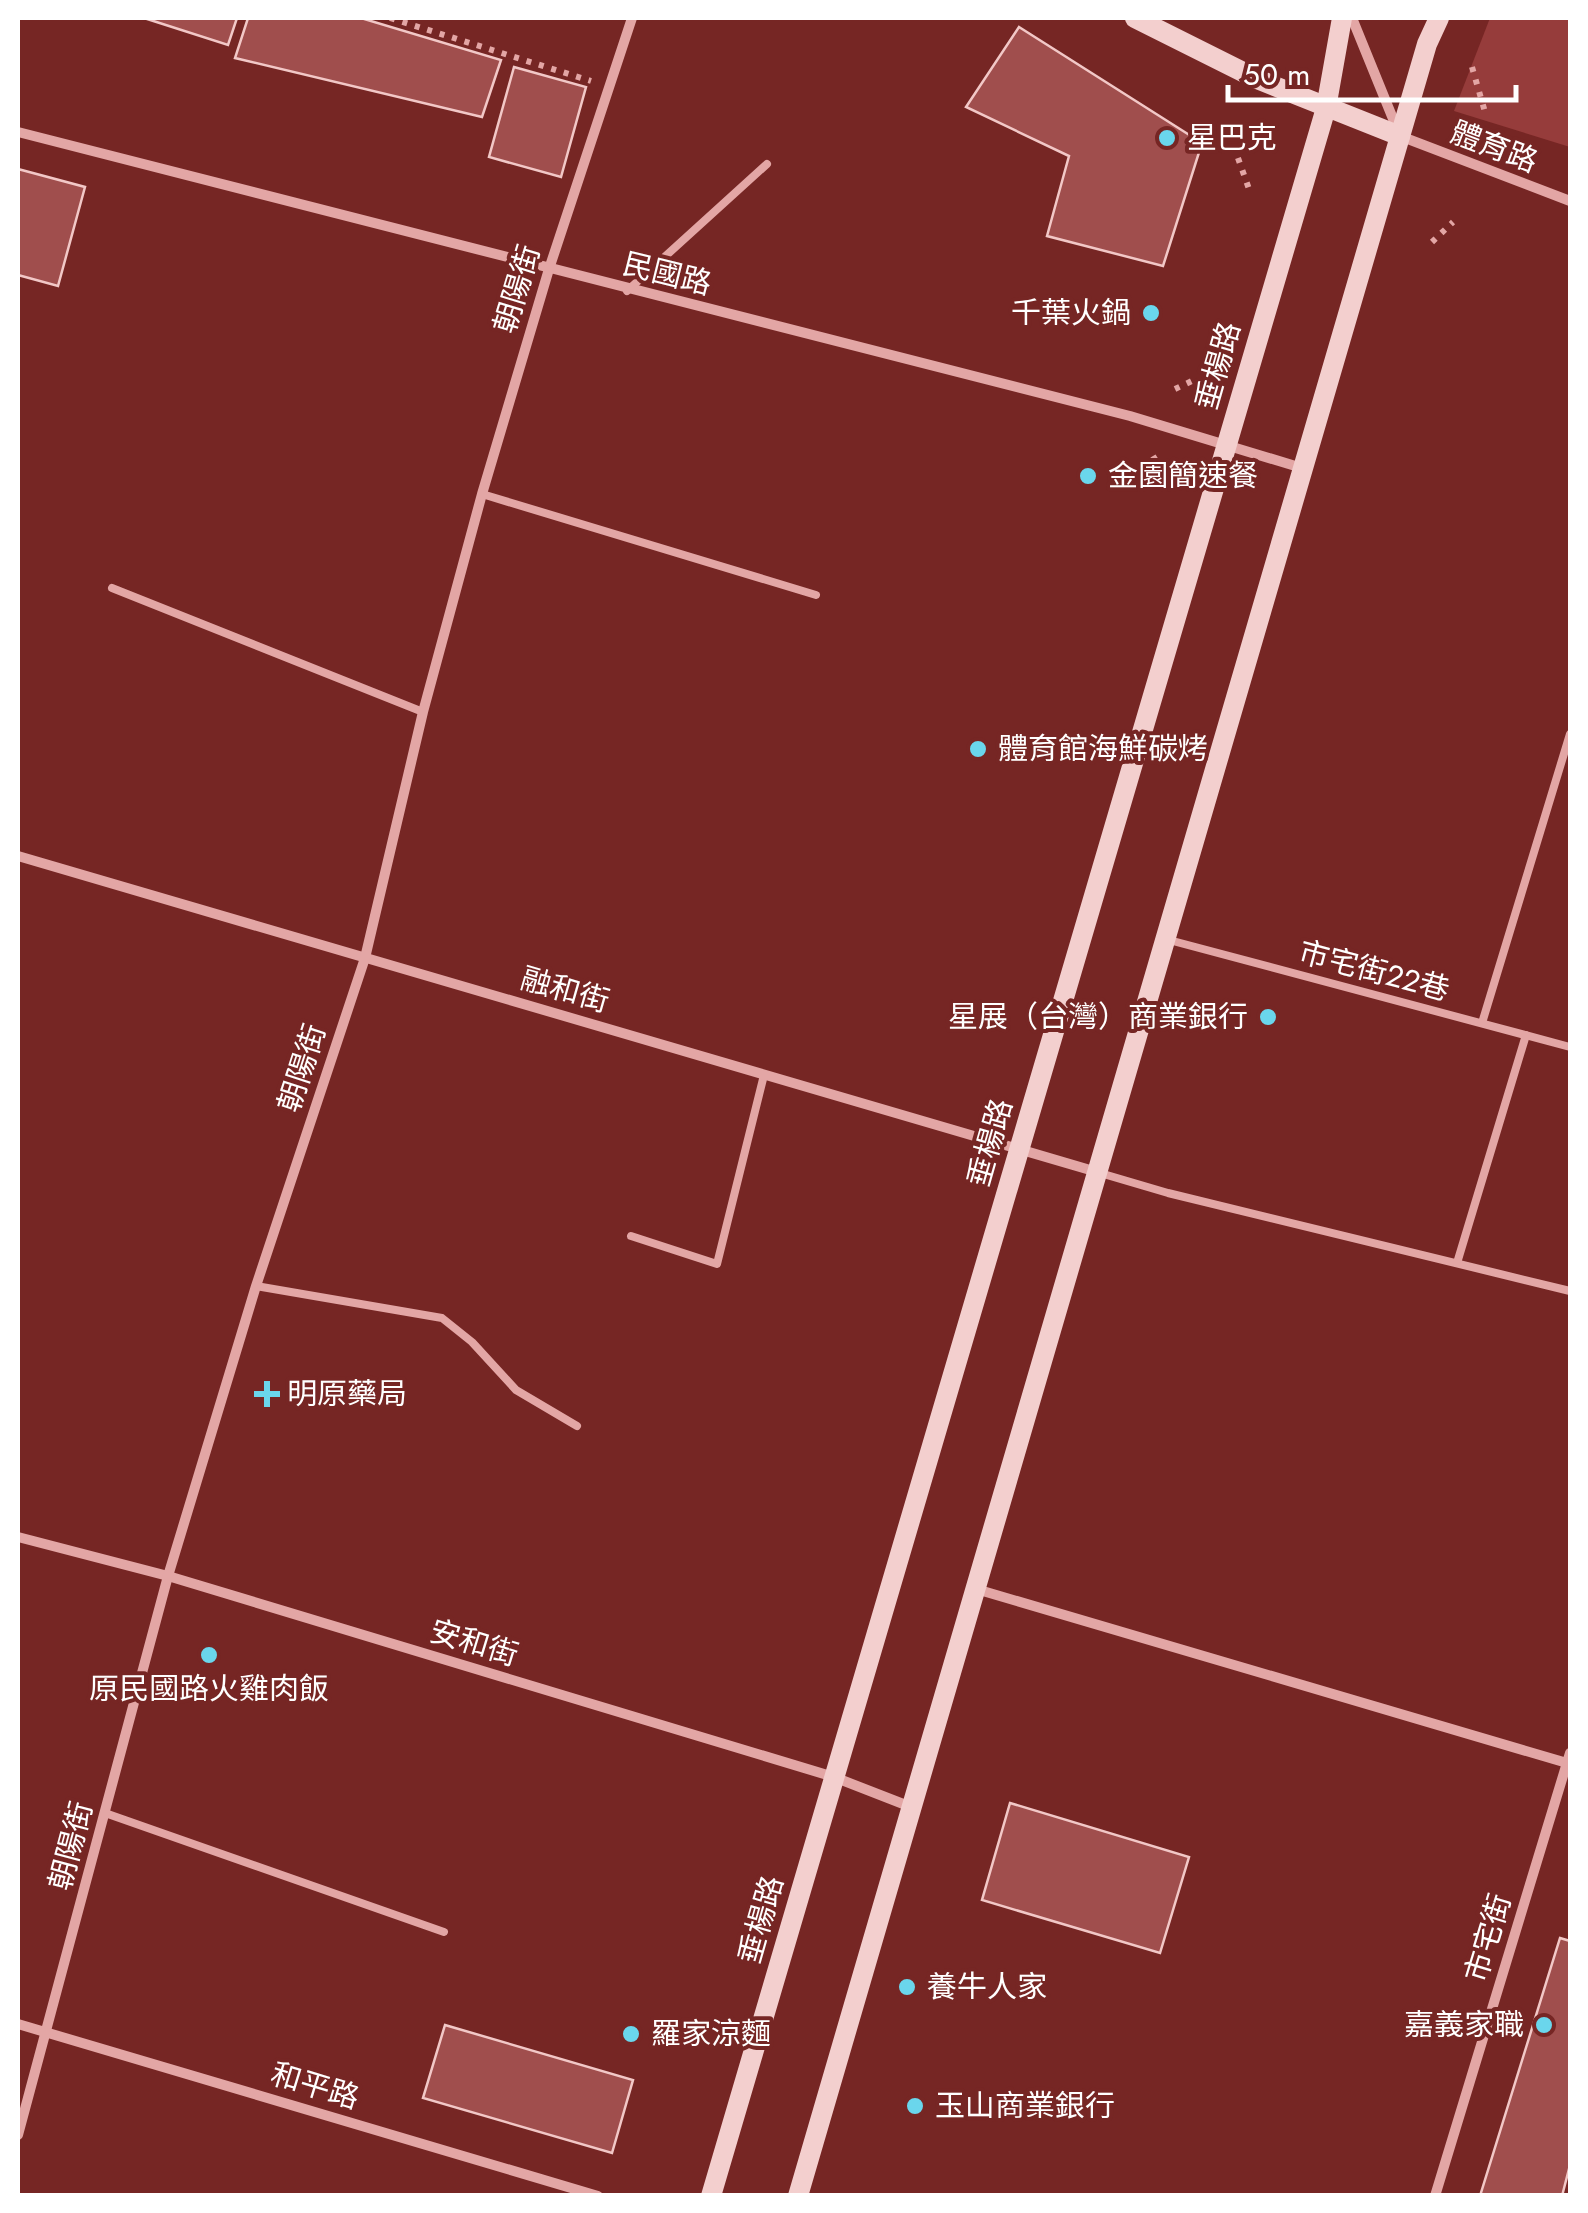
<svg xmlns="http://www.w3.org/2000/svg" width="1588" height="2213" font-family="Jost,'Noto Sans TC',sans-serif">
  <rect width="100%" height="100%" fill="#762624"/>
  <path fill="#963c3b" d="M1490 18H1570V147L1454 111Z"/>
  <g fill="#a04e4d" stroke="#f2c8c7" stroke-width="2.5">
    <path d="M144 18H237L228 45Z"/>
    <path d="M248 18H361L501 60 482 117 235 58Z"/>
    <path d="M1019 27 1202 143 1163 266 1047 236 1069 156 966 107Z"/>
    <path d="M514 67 586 87 561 177 489 157Z"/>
    <path d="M18 169 85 187 58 286 18 275Z"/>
    <path d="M1010 1803 1189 1857 1160 1953 982 1900Z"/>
    <path d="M1560 1938 1570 1941V2165L1562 2196H1480Z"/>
    <path d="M445 2025 633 2080 612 2153 423 2098Z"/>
  </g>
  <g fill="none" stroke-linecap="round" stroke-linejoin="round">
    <g stroke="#e3a6a5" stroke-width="6" stroke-dasharray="5 8" stroke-linecap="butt">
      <path d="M390 18 591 81"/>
      <path d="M1472 67 1485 112"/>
      <path d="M1238 158 1249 189"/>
      <path d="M1432 242 1453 222"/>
      <path d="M1175 389 1194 380"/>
      <path d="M1153 456 1170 483"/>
    </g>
    <g stroke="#e3a6a5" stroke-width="8">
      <path d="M627 291 767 164"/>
      <path d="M482 494 816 595"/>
      <path d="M112 588 423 712"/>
      <path d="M1169 940 1570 1047"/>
      <path d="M1482 1023 1570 734"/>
      <path d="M1100 1173 1168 1193 1570 1291"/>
      <path d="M631 1236 717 1264 764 1075"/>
      <path d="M1457 1263 1526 1035"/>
      <path d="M256 1286 442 1318 472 1342 516 1390 577 1426"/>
      <path d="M105 1813 444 1932"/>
    </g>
    <g stroke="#e3a6a5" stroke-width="10">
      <path d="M1352 18 1400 136 1570 201"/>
      <path d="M18 132 1130 416 1302 468"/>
      <path d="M18 856 1097 1172"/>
      <path d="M18 1537 168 1576 834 1777 911 1807"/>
      <path d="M976 1589 1567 1763"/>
      <path d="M18 2024 598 2196"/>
      <path d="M18 2135 168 1576 256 1286 365 958 423 712 482 494 549 269 632 18"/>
      <path d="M1435 2196 1570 1753"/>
    </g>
    <g stroke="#f3cfce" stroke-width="20">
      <path d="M1135 18 1257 79 1400 136"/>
      <path d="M711 2196 1326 108 1342 18"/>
      <path d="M798 2196 1427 44 1439 18"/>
    </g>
  </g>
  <g fill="#6ad6ec" stroke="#762624" stroke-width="4">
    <circle cx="1167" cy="138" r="10"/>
    <circle cx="1151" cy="313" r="10"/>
    <circle cx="1088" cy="476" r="10"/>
    <circle cx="978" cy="749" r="10"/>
    <circle cx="1268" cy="1017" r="10"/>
    <path d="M262 1379h10v10h10v10h-10v10h-10v-10h-10v-10h10z"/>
    <circle cx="209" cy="1655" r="10"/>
    <circle cx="907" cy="1987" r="10"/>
    <circle cx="1544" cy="2025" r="10"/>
    <circle cx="631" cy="2034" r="10"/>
    <circle cx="915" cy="2106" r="10"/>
  </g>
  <g text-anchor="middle" stroke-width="8" stroke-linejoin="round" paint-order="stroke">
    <g font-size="30" fill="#fff" stroke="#762624" text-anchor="start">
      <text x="1187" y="148">星巴克</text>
      <text x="1131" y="323" text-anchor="end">千葉火鍋</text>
      <text x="1108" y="486">金園簡速餐</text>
      <text x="998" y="759">體育館海鮮碳烤</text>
      <text x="1248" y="1027" text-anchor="end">星展（台灣）商業銀行</text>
      <text x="287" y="1404">明原藥局</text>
      <text x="209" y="1699" text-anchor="middle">原民國路火雞肉飯</text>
      <text x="927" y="1997">養牛人家</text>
      <text x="1524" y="2035" text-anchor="end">嘉義家職</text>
      <text x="651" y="2044">羅家涼麵</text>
      <text x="935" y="2116">玉山商業銀行</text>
    </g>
    <g font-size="30" fill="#fff" stroke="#762624">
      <text transform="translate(1494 147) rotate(21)" y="10">體育路</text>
      <text transform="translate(667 274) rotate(14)" y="10">民國路</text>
      <text transform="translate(517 289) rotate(-73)" y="10">朝陽街</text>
      <text transform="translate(1218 366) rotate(-74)" y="10">垂楊路</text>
      <text transform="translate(1374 971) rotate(15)" y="10">市宅街22巷</text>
      <text transform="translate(565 990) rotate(16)" y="10">融和街</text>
      <text transform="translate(302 1068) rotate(-72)" y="10">朝陽街</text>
      <text transform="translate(990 1143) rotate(-74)" y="10">垂楊路</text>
      <text transform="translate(474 1643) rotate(17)" y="10">安和街</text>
      <text transform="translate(71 1846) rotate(-75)" y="10">朝陽街</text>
      <text transform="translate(761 1920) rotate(-74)" y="10">垂楊路</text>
      <text transform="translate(1488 1938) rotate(-73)" y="10">市宅街</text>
      <text transform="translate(315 2086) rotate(17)" y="10">和平路</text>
    </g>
  </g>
  <rect width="1588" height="2213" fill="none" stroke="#ffffff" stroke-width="40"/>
  <path d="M1228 85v15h288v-15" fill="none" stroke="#ffffff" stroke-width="5"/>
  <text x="1243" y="85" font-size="30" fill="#ffffff" stroke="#762624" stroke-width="8" paint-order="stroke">50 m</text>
</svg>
